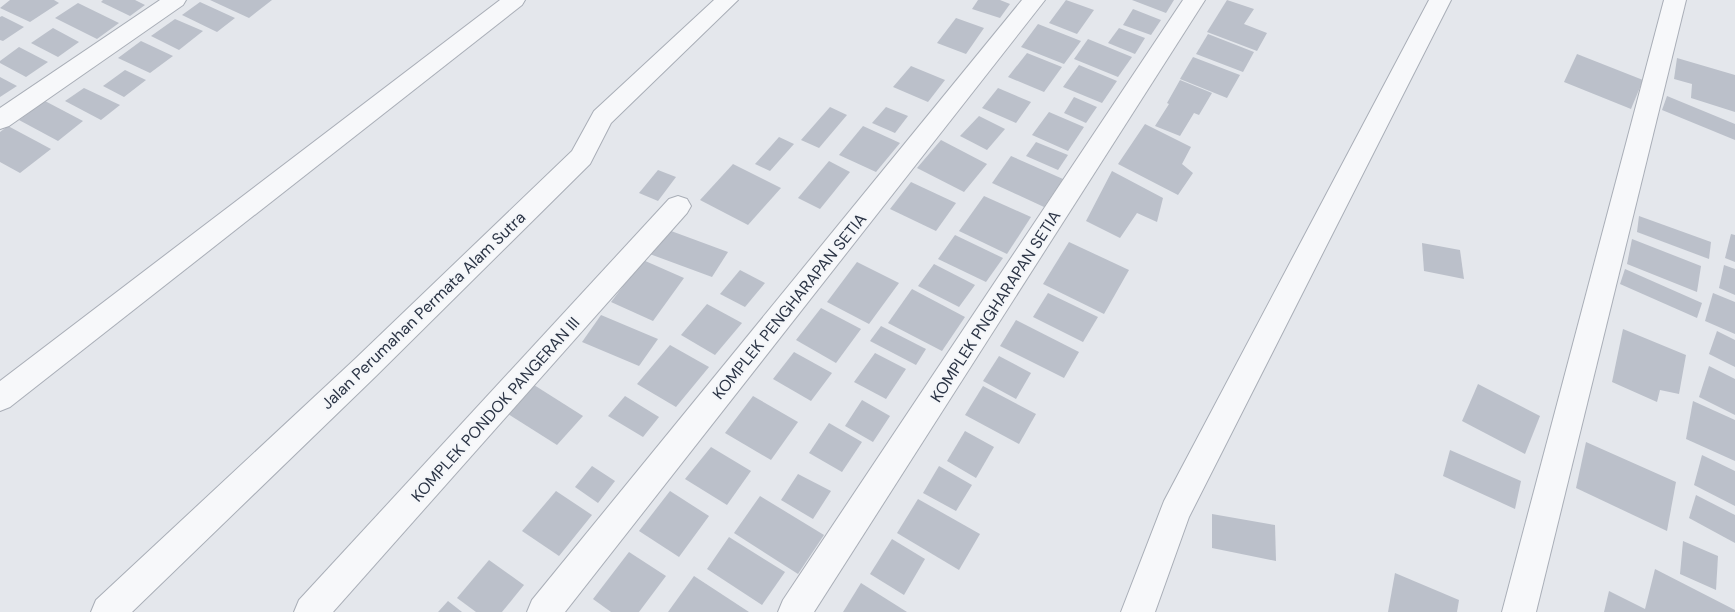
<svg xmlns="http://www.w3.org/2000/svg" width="1735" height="612" font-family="'DM Sans',sans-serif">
  <rect width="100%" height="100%" fill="#e4e7ec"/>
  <g fill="#bbc0ca">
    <path d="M10 0H54L59 3 30 22 0 8Z"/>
    <path d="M103 0H135L145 5 130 16 101 2Z"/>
    <path d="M210 0H272L249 18Z"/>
    <path d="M978 0H1000L1010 4 1000 18 972 9Z"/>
    <path d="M1066 0 1094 10 1077 34 1049 23Z"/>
    <path d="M1132 0H1174L1166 13Z"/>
    <path d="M1227 0 1254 9 1244 24 1267 33 1257 51 1207 32Z"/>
    <path d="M200 2 235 18 217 32 182 15Z"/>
    <path d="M78 3 119 23 97 39 55 18Z"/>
    <path d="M1133 9 1161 20 1151 35 1123 25Z"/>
    <path d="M2 16 24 27 3 41 0 40V17Z"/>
    <path d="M956 18 984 28 966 54 937 43Z"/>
    <path d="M175 19 203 31 179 50 151 36Z"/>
    <path d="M1038 24 1081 41 1064 64 1021 47Z"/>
    <path d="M53 28 79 42 58 57 31 43Z"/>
    <path d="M1119 28 1145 38 1135 54 1108 43Z"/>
    <path d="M1208 34 1254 52 1243 72 1196 54Z"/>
    <path d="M1088 39 1132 57 1118 77 1074 59Z"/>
    <path d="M141 41 173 56 150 73 118 58Z"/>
    <path d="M19 47 48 62 26 77 0 63V61Z"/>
    <path d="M1027 53 1062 67 1044 92 1008 77Z"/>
    <path d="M1577 54 1643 80 1631 109 1564 82Z"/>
    <path d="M1193 57 1240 75 1227 98 1180 79Z"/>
    <path d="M1677 58 1735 75V112L1691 98 1692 84 1674 79Z"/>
    <path d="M1079 65 1117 81 1102 103 1063 87Z"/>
    <path d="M911 66 945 80 928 102 893 87Z"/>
    <path d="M125 70 146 80 124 97 103 86Z"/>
    <path d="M0 77 17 86 0 97Z"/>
    <path d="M1180 80 1212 93 1199 115 1194 113 1180 136 1155 126 1169 104 1167 103Z"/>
    <path d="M84 88 120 105 101 120 65 101Z"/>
    <path d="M998 88 1031 102 1016 123 982 108Z"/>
    <path d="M1667 96 1735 124V140L1662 110Z"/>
    <path d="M1074 97 1097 107 1086 123 1064 113Z"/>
    <path d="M45 101 83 121 58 141 19 120Z"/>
    <path d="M830 107 847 115 819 148 801 140Z"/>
    <path d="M886 107 908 116 895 133 872 123Z"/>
    <path d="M1049 112 1084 127 1068 151 1032 135Z"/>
    <path d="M979 116 1005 129 987 150 960 136Z"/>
    <path d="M1145 124 1191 147 1182 164 1193 173 1178 195 1118 164Z"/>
    <path d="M8 126 51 149 20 173 0 162V132Z"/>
    <path d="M863 126 900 143 876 172 839 155Z"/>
    <path d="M779 137 794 144 770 171 755 164Z"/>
    <path d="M941 140 987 164 964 192 917 168Z"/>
    <path d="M1036 142 1068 155 1058 170 1026 156Z"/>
    <path d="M1011 156 1063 179 1044 207 992 183Z"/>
    <path d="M829 161 850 172 820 209 798 198Z"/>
    <path d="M733 164 781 188 748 225 700 200Z"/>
    <path d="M658 170 676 177 658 201 639 193Z"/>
    <path d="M1112 171 1163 198 1157 222 1137 213 1120 238 1086 221Z"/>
    <path d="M911 182 956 203 936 231 890 209Z"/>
    <path d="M984 196 1031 217 1007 254 959 231Z"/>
    <path d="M1639 216 1711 242 1709 259 1637 232Z"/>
    <path d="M663 228 728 252 712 277 647 253Z"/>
    <path d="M1731 234 1735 235V262L1725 258Z"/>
    <path d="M955 235 1003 258 986 282 938 259Z"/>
    <path d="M1632 239 1701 266 1697 292 1627 264Z"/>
    <path d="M1069 242 1129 270 1104 314 1043 284Z"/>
    <path d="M1422 243 1460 250 1464 279 1424 271Z"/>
    <path d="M643 260 684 278 653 321 611 302Z"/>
    <path d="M857 262 899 283 869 324 827 302Z"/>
    <path d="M934 264 975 285 959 307 918 286Z"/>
    <path d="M1724 265 1735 269V295L1719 288Z"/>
    <path d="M1625 269 1702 303 1697 318 1620 284Z"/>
    <path d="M740 270 765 283 745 307 720 294Z"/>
    <path d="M912 289 965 317 942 351 888 323Z"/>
    <path d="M1048 293 1098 317 1083 342 1033 317Z"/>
    <path d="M1713 293 1735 302V334L1705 321Z"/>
    <path d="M707 304 742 323 715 355 681 335Z"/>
    <path d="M821 308 861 329 836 363 796 340Z"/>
    <path d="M601 315 658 339 639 366 582 342Z"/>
    <path d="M1016 320 1079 352 1064 378 1000 346Z"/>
    <path d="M881 326 926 349 916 365 870 341Z"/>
    <path d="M1623 329 1686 355 1679 394 1660 390 1657 402 1612 382Z"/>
    <path d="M1717 331 1735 340V367L1709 354Z"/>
    <path d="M670 345 709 367 676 407 637 384Z"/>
    <path d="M794 352 832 373 811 401 773 379Z"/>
    <path d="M875 353 906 369 886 399 854 382Z"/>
    <path d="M999 356 1031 373 1016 399 983 381Z"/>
    <path d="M1709 366 1735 379V415L1699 397Z"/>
    <path d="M1478 384 1540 416 1525 454 1462 421Z"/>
    <path d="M534 385 583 416 557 445 508 414Z"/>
    <path d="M983 386 1036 414 1019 444 965 415Z"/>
    <path d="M625 396 659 417 643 437 608 416Z"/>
    <path d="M753 396 798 422 771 460 725 433Z"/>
    <path d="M862 400 890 416 873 442 845 426Z"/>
    <path d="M1693 401 1735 420V461L1686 439Z"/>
    <path d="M829 423 862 442 842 472 809 453Z"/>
    <path d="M965 431 994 447 976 478 947 461Z"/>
    <path d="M1586 442 1676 482 1667 531 1576 488Z"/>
    <path d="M711 447 751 471 727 505 685 479Z"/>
    <path d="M1450 450 1521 481 1515 509 1443 476Z"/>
    <path d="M1702 455 1735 471V506L1694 485Z"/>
    <path d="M592 466 615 481 598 503 575 487Z"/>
    <path d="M939 466 972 485 956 511 923 493Z"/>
    <path d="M798 474 831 491 813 519 781 500Z"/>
    <path d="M556 491 592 515 559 556 522 531Z"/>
    <path d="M670 491 709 516 679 557 639 531Z"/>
    <path d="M1696 495 1735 515V543L1689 518Z"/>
    <path d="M760 496 824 535 798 574 734 533Z"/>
    <path d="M918 499 980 534 959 570 897 533Z"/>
    <path d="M1212 514 1275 525 1276 561 1212 548Z"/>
    <path d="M729 537 785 572 762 605 707 569Z"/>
    <path d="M892 539 925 559 904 595 870 574Z"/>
    <path d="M1683 541 1718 556 1716 590 1680 574Z"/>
    <path d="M629 552 666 576 639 612H611L593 599Z"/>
    <path d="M489 560 524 585 502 612H476L457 598Z"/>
    <path d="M1655 569 1735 610V612H1604L1609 591 1645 609Z"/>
    <path d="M1395 573 1459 600 1457 612H1388Z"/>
    <path d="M694 576 749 612H668Z"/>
    <path d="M861 583 907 612H843Z"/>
    <path d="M448 601 462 612H438Z"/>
  </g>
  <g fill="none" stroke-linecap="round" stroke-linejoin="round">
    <g stroke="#a9aeb7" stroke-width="2">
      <g id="minor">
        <path d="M160 0H186L183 5 9 126 0 129V108Z"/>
        <path d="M500 0H525L522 5 10 407 0 411V381Z"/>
        <path d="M714 0H738L611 123 590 164 375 377 132 612H91L96 600 355 359 572 151 594 111Z"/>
        <path d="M1022 0H1045L565 612H527L532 600Z"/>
        <path d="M1183 0H1205L814 612H778L783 600Z"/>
        <path d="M1429 0H1451L1189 517 1155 612H1121L1164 501Z"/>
        <path d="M1664 0H1686L1536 612H1502Z"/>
        <path d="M678 196 687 199 691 206 687 213 333 612H294L299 600 669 199Z"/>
      </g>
    </g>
    <use href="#minor" fill="#f7f8fa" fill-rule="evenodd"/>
  </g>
  <g text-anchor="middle" stroke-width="4" stroke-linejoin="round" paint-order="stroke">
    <g font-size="16" fill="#2b3445" stroke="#f4f6f9">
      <text transform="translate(789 306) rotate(-51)" y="6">KOMPLEK PENGHARAPAN SETIA</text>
      <text transform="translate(995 306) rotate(-57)" y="6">KOMPLEK PNGHARAPAN SETIA</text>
      <text transform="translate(423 310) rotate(-44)" y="6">Jalan Perumahan Permata Alam Sutra</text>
      <text transform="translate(495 409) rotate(-48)" y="6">KOMPLEK PONDOK PANGERAN III</text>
    </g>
  </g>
</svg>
